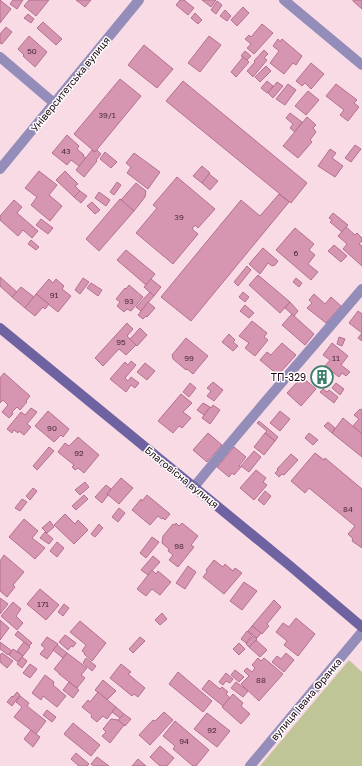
<svg xmlns="http://www.w3.org/2000/svg" width="362" height="766" font-family="'Golos Text',sans-serif">
  <rect width="100%" height="100%" fill="#f9dbe6"/>
  <path fill="#c0c598" d="M349 660 362 672V766H260Z"/>
  <g fill="#d696b1" stroke="#b4718e">
    <path d="M0 0 11 9 0 23Z"/>
    <path d="M13 0H23L17 9 10 4Z"/>
    <path d="M29 0H49L36 16 24 6Z"/>
    <path d="M76 0H91L85 7Z"/>
    <path d="M180 0H184L194 8 188 15 176 5Z"/>
    <path d="M202 0H216L211 7Z"/>
    <path d="M353 0H362V9L353 1Z"/>
    <path d="M217 1 222 5 216 14 211 10Z"/>
    <path d="M243 7 249 13 237 26 231 20Z"/>
    <path d="M225 10 231 16 227 21 220 16Z"/>
    <path d="M195 13 202 20 198 24 191 18Z"/>
    <path d="M28 14 34 19 31 23 24 18Z"/>
    <path d="M43 22 62 39 56 45 37 28Z"/>
    <path d="M262 24 273 33 254 54 247 48 251 44 245 39 249 35 251 37Z"/>
    <path d="M6 27 12 32 2 44 0 43V34Z"/>
    <path d="M29 36 47 52 35 67 23 56 24 55 18 49Z"/>
    <path d="M209 36 221 45 200 72 188 63Z"/>
    <path d="M278 39 280 42 282 39 302 56 296 65 293 63 284 74 270 63 279 51 273 46Z"/>
    <path d="M144 45 173 69 157 88 128 65Z"/>
    <path d="M264 50 268 54 264 58 267 60 253 77 247 71 255 62 254 61Z"/>
    <path d="M245 51 251 56 247 60 241 56Z"/>
    <path d="M243 57 249 62 236 77 231 72Z"/>
    <path d="M311 63 324 74 311 89 305 83 302 86 296 81Z"/>
    <path d="M266 66 271 71 260 82 255 77Z"/>
    <path d="M120 79 141 96 95 152 74 134Z"/>
    <path d="M183 81 307 183 291 203 166 101Z"/>
    <path d="M267 81 273 86 267 93 261 88Z"/>
    <path d="M277 82 283 86 273 98 268 93Z"/>
    <path d="M288 84 296 90 285 105 276 99Z"/>
    <path d="M336 84 357 100 354 103 359 107 348 121 340 115 344 110 326 96Z"/>
    <path d="M308 91 319 100 306 115 295 106Z"/>
    <path d="M290 113 302 122 295 132 290 128 293 124 286 118Z"/>
    <path d="M307 117 316 125 313 128 316 132 310 140 312 142 298 158 283 146Z"/>
    <path d="M67 135 79 146 77 149 84 155 83 156 86 158 79 166 71 160 67 165 52 153Z"/>
    <path d="M355 145 361 149 351 162 345 158Z"/>
    <path d="M330 149 336 153 332 158 343 166 335 177 318 166Z"/>
    <path d="M92 150 95 152 97 150 101 154 96 160 97 161 84 177 76 170Z"/>
    <path d="M105 152 117 162 111 168 100 159Z"/>
    <path d="M134 153 160 172 148 189 127 173 131 167 126 163Z"/>
    <path d="M202 166 210 173 202 183 193 176Z"/>
    <path d="M39 171 57 185 49 195 62 206 50 221 31 205 37 197 25 188Z"/>
    <path d="M65 171 78 184 75 186 80 191 74 197 56 180Z"/>
    <path d="M209 174 218 181 210 190 202 183Z"/>
    <path d="M177 177 215 209 198 228 195 225 192 229 198 234 173 264 136 233 157 208 153 205Z"/>
    <path d="M117 182 121 185 114 195 110 192Z"/>
    <path d="M136 183 146 191 145 197 134 211 121 200Z"/>
    <path d="M80 191 87 196 81 203 74 197Z"/>
    <path d="M99 192 110 200 106 206 95 198Z"/>
    <path d="M279 194 289 202 191 321 161 297 241 200 260 216Z"/>
    <path d="M120 199 134 211 99 251 86 239Z"/>
    <path d="M14 200 22 207 17 213 38 231 32 238 23 230 18 236 0 220V216Z"/>
    <path d="M92 202 100 210 95 214 87 206Z"/>
    <path d="M333 213 348 225 342 232 330 222 332 220 329 218Z"/>
    <path d="M41 219 53 228 48 234 36 225Z"/>
    <path d="M346 227 355 235 357 233 362 238V241L359 244 362 246V266L343 249 347 244 338 236Z"/>
    <path d="M295 228 314 244 309 250 315 255 308 264 318 272 311 280 276 250Z"/>
    <path d="M31 240 39 247 36 250 28 244Z"/>
    <path d="M334 245 347 256 341 262 328 251Z"/>
    <path d="M263 248 278 261 275 265 272 266 268 263 260 274 249 264Z"/>
    <path d="M126 250 155 274 146 285 117 260Z"/>
    <path d="M247 266 251 270 238 286 234 282Z"/>
    <path d="M258 275 290 302 280 313 249 285Z"/>
    <path d="M0 277 17 292 12 297 0 286Z"/>
    <path d="M83 278 89 282 80 294 75 290Z"/>
    <path d="M296 278 302 283 299 287 293 282Z"/>
    <path d="M49 279 53 283 56 279 64 286 62 289 71 296 58 312 36 294Z"/>
    <path d="M151 279 161 287 154 296 144 287Z"/>
    <path d="M91 283 102 290 98 296 87 288Z"/>
    <path d="M129 285 143 297 131 311 127 309 124 312 117 306 120 302 116 299 125 288 126 289Z"/>
    <path d="M21 287 34 297 25 308 12 297Z"/>
    <path d="M150 292 154 296 141 311 136 307Z"/>
    <path d="M243 292 249 297 245 302 239 297Z"/>
    <path d="M36 294 49 304 45 309 43 307 35 316 25 308Z"/>
    <path d="M314 294 325 304 331 297 341 306 326 323 307 308 312 303 309 300Z"/>
    <path d="M148 302 155 308 147 317 146 316 143 319 138 315Z"/>
    <path d="M290 302 298 311 294 316 285 308Z"/>
    <path d="M245 305 254 313 249 318 240 311Z"/>
    <path d="M358 311 362 314V341L358 338 362 333 349 323Z"/>
    <path d="M292 314 314 334 305 345 282 325Z"/>
    <path d="M252 321 267 333 264 337 268 340 255 356 245 348 249 343 239 336Z"/>
    <path d="M127 323 133 329 127 336 136 345 126 355 119 349 103 366 95 358Z"/>
    <path d="M140 328 147 335 137 346 130 339Z"/>
    <path d="M229 334 235 340 233 342 238 346 233 351 222 342Z"/>
    <path d="M339 337 345 339 342 346 337 344Z"/>
    <path d="M186 338 208 356 193 374 187 369 186 370 173 359 172 355Z"/>
    <path d="M282 343 296 355 278 375 260 360 267 352 271 355Z"/>
    <path d="M332 343 348 356 341 365 350 372 346 376 342 373 339 377 325 366 330 360 323 355Z"/>
    <path d="M131 361 136 365 125 378 128 381 131 377 139 383 135 388 131 385 126 392 110 379 125 362 128 365Z"/>
    <path d="M145 363 155 371 147 380 137 372Z"/>
    <path d="M4 373 30 396 26 401 27 402 20 410 17 407 12 412 13 414 9 418 2 412 8 405 3 400 0 403V378Z"/>
    <path d="M302 377 316 389 301 406 287 393Z"/>
    <path d="M213 382 223 390 214 401 207 396 211 391 207 388Z"/>
    <path d="M190 383 196 388 189 397 183 392Z"/>
    <path d="M336 383 344 389 340 395 332 388Z"/>
    <path d="M323 389 327 392 329 390 338 397 334 403 320 392Z"/>
    <path d="M181 394 192 403 183 412 191 418 182 428 179 426 173 433 158 421Z"/>
    <path d="M203 403 210 407 204 415 197 410Z"/>
    <path d="M213 405 220 410 210 424 202 418 210 407 211 408Z"/>
    <path d="M31 408 37 412 27 424 31 427 24 435 19 431 18 433 14 430 12 433 7 429 21 412 25 415Z"/>
    <path d="M360 409 362 410V434L353 426 359 419 354 415Z"/>
    <path d="M48 411 69 429 63 437 61 435 54 442 35 426Z"/>
    <path d="M280 411 290 419 280 431 270 423Z"/>
    <path d="M343 418 362 434V457L332 433Z"/>
    <path d="M259 421 278 437 275 441 265 433 267 431 257 423Z"/>
    <path d="M328 422 335 428 332 433 324 426Z"/>
    <path d="M208 433 222 445 207 462 193 450Z"/>
    <path d="M265 433 275 441 264 455 254 447Z"/>
    <path d="M309 433 318 440 313 445 305 438Z"/>
    <path d="M78 437 99 455 84 473 78 468 75 470 72 467 74 465 58 452 65 443 69 446Z"/>
    <path d="M49 447 54 451 37 470 33 466Z"/>
    <path d="M234 447 246 457 239 466 241 467 234 475 232 473 229 477 217 467Z"/>
    <path d="M254 451 261 457 249 472 241 466Z"/>
    <path d="M315 453 324 460 325 458 362 489V548L352 541 353 539 348 534 355 526 309 488 305 493 291 481Z"/>
    <path d="M291 454 298 460 284 475 282 474 279 477 275 473 278 470 277 469Z"/>
    <path d="M256 470 266 478 263 482 267 485 254 500 240 488Z"/>
    <path d="M121 478 133 488 119 504 107 494Z"/>
    <path d="M85 482 89 487 80 495 75 490Z"/>
    <path d="M106 485 111 489 107 494 108 495 102 503 95 497Z"/>
    <path d="M33 488 37 491 30 500 26 496Z"/>
    <path d="M265 491 271 496 264 505 258 500Z"/>
    <path d="M84 495 88 499 76 510 72 506Z"/>
    <path d="M147 495 170 514 165 520 163 518 162 519 158 516 150 525 132 510 141 499 142 501Z"/>
    <path d="M22 499 27 502 20 511 15 508Z"/>
    <path d="M119 508 125 513 118 522 112 517Z"/>
    <path d="M65 514 75 524 78 520 88 530 74 544 54 525Z"/>
    <path d="M24 519 38 531 32 538 45 548 35 559 9 537Z"/>
    <path d="M50 521 54 527 47 533 42 528Z"/>
    <path d="M176 523 179 526 182 523 198 536 191 545 194 547 178 567 169 560 173 555 168 551 169 549 162 543 163 536 173 524 175 525Z"/>
    <path d="M99 524 103 528 95 537 91 534Z"/>
    <path d="M45 532 53 539 49 544 40 538Z"/>
    <path d="M152 537 159 542 146 558 140 553Z"/>
    <path d="M57 542 64 548 57 557 50 551Z"/>
    <path d="M4 555 24 572 13 585 15 587 7 597 0 591V561Z"/>
    <path d="M153 556 160 562 148 575 141 570Z"/>
    <path d="M214 560 223 567 225 564 233 571 235 568 242 573 224 594 203 577 207 572 206 570Z"/>
    <path d="M188 566 196 572 185 589 176 583Z"/>
    <path d="M152 570 156 574 158 571 171 582 160 595 152 589 146 596 137 589Z"/>
    <path d="M244 582 257 591 242 610 230 601Z"/>
    <path d="M40 589 59 605 46 620 27 604Z"/>
    <path d="M0 598 8 604 0 614Z"/>
    <path d="M274 600 281 607 267 624 269 626 262 634 252 626Z"/>
    <path d="M13 602 21 609 16 616 23 623 17 630 1 616Z"/>
    <path d="M64 604 69 608 63 616 58 612Z"/>
    <path d="M162 613 167 619 160 625 155 620Z"/>
    <path d="M296 618 315 634 298 656 284 645 287 641 276 632 283 623 289 627Z"/>
    <path d="M0 620 9 628 0 640Z"/>
    <path d="M80 621 106 643 92 661 84 654 85 653 82 651 86 645 70 632Z"/>
    <path d="M252 626 261 633 257 638 248 631Z"/>
    <path d="M18 631 32 643 29 646 15 635Z"/>
    <path d="M247 631 252 635 246 643 241 639Z"/>
    <path d="M65 635 76 643 73 647 71 646 68 650 59 642Z"/>
    <path d="M253 636 257 639 249 647 246 644Z"/>
    <path d="M47 637 58 644 47 659 40 654 45 648 41 645Z"/>
    <path d="M140 637 145 641 133 653 129 649Z"/>
    <path d="M256 640 267 650 260 657 249 647Z"/>
    <path d="M0 642 12 651 8 655 0 649Z"/>
    <path d="M24 642 30 647 23 656 17 651Z"/>
    <path d="M239 643 245 649 239 655 233 649Z"/>
    <path d="M57 645 67 653 63 658 53 650Z"/>
    <path d="M13 649 23 656 18 662 9 655Z"/>
    <path d="M2 653 13 661 7 668 0 662V655Z"/>
    <path d="M67 653 87 668 81 675 85 678 77 688 59 674V673L54 669Z"/>
    <path d="M286 653 294 660 284 672 272 662 277 656 281 659Z"/>
    <path d="M22 657 27 661 22 668 17 664Z"/>
    <path d="M86 658 96 666 92 671 83 663Z"/>
    <path d="M258 658 261 661 264 658 283 674 259 701 241 684 249 676 244 671 247 668 252 672 255 668 252 665Z"/>
    <path d="M30 664 37 669 30 678 23 673Z"/>
    <path d="M121 664 131 672 128 674 145 688 138 697 134 694 132 696 110 678Z"/>
    <path d="M235 670 244 677 239 682 231 675Z"/>
    <path d="M178 672 212 701 203 712 169 684Z"/>
    <path d="M226 673 233 679 230 683 226 681 223 685 219 682Z"/>
    <path d="M45 675 54 682 53 685 66 696 57 707 43 696 41 700 32 693Z"/>
    <path d="M103 680 116 691 107 700 95 690Z"/>
    <path d="M209 680 220 689 222 687 228 692 226 694 230 698 223 706 202 689Z"/>
    <path d="M69 682 79 690 73 698 63 690Z"/>
    <path d="M236 682 248 691 243 697 231 688Z"/>
    <path d="M17 692 20 695 12 706 7 702 12 696 13 697Z"/>
    <path d="M98 692 116 707 107 719 103 716 97 722 91 717 92 715 82 707 88 700 90 702Z"/>
    <path d="M233 694 243 703 241 706 250 714 241 724 222 707Z"/>
    <path d="M20 696 29 703 27 706 46 721 36 734 14 717 22 707 16 702Z"/>
    <path d="M116 707 124 714 120 718 112 712Z"/>
    <path d="M47 710 56 717 52 722 43 715Z"/>
    <path d="M164 712 173 720 150 745 139 735 153 720 155 721Z"/>
    <path d="M207 713 230 731 217 747 194 729Z"/>
    <path d="M124 714 131 719 125 726 118 720Z"/>
    <path d="M111 719 118 720 124 725 110 743 102 736 106 732 103 729Z"/>
    <path d="M175 721 209 750 196 766H193L173 749 175 746 163 736Z"/>
    <path d="M73 723 100 745 91 756 64 734Z"/>
    <path d="M31 730 40 737 33 747 24 739Z"/>
    <path d="M160 746 174 758 167 766H160L150 757Z"/>
    <path d="M76 753 89 764 87 766H79L71 759Z"/>
    <path d="M97 757 109 766H94L91 764Z"/>
    <path d="M138 759 146 766H132Z"/>
  </g>
  <g fill="none" stroke-linecap="round" stroke-linejoin="round">
    <g stroke="#948db9" stroke-width="10">
      <path d="M284 0 362 65"/>
      <path d="M0 57 54 103"/>
      <path d="M0 169 139 0"/>
      <path d="M194 487C248 420 306 355 362 289"/>
      <path d="M250 766 362 632"/>
    </g>
    <path stroke="#6f62a1" stroke-width="10" d="M0 328 289 565 362 627"/>
  </g>
  <defs>
    <g id="building-ring" transform="scale(1.15)"><circle r="9.5" fill="#fff" stroke="#3e7d6b" stroke-width="1.5"/><path d="M-4-6H4V6H1V3H-1V6H-4ZM-2.5-4.3h1.7v1.8h-1.7ZM.8-4.3h1.7v1.8H.8ZM-2.5-1h1.7V.8h-1.7ZM.8-1h1.7V.8H.8Z" fill="#3e7d6b"/></g>
  </defs>
  <g fill-rule="evenodd">
    <use href="#building-ring" x="322" y="377"/>
  </g>
  <g text-anchor="middle" stroke-width="3" stroke-linejoin="round" paint-order="stroke">
    <g font-size="8" fill="#4a2838">
      <text x="32" y="54">50</text>
      <text x="107" y="118">39/1</text>
      <text x="66" y="154">43</text>
      <text x="179" y="220">39</text>
      <text x="296" y="256">6</text>
      <text x="54" y="298">91</text>
      <text x="129" y="304">93</text>
      <text x="121" y="345">95</text>
      <text x="189" y="361">99</text>
      <text x="336" y="361">11</text>
      <text x="52" y="431">90</text>
      <text x="79" y="456">92</text>
      <text x="348" y="512">84</text>
      <text x="179" y="549">98</text>
      <text x="43" y="607">171</text>
      <text x="261" y="683">88</text>
      <text x="212" y="733">92</text>
      <text x="184" y="744">94</text>
    </g>
    <g font-size="10" fill="#1b040f" stroke="#fff">
      <text transform="translate(70 84) rotate(-51)" y="4">Університетська вулиця</text>
      <text transform="translate(182 477) rotate(39)" y="4">Благовісна вулиця</text>
      <text transform="translate(306 699) rotate(-50)" y="4">вулиця Івана Франка</text>
    </g>
    <g font-size="10" fill="#1b040f" stroke="#fff" text-anchor="end">
      <text x="306" y="381">ТП-329</text>
    </g>
  </g>
</svg>
